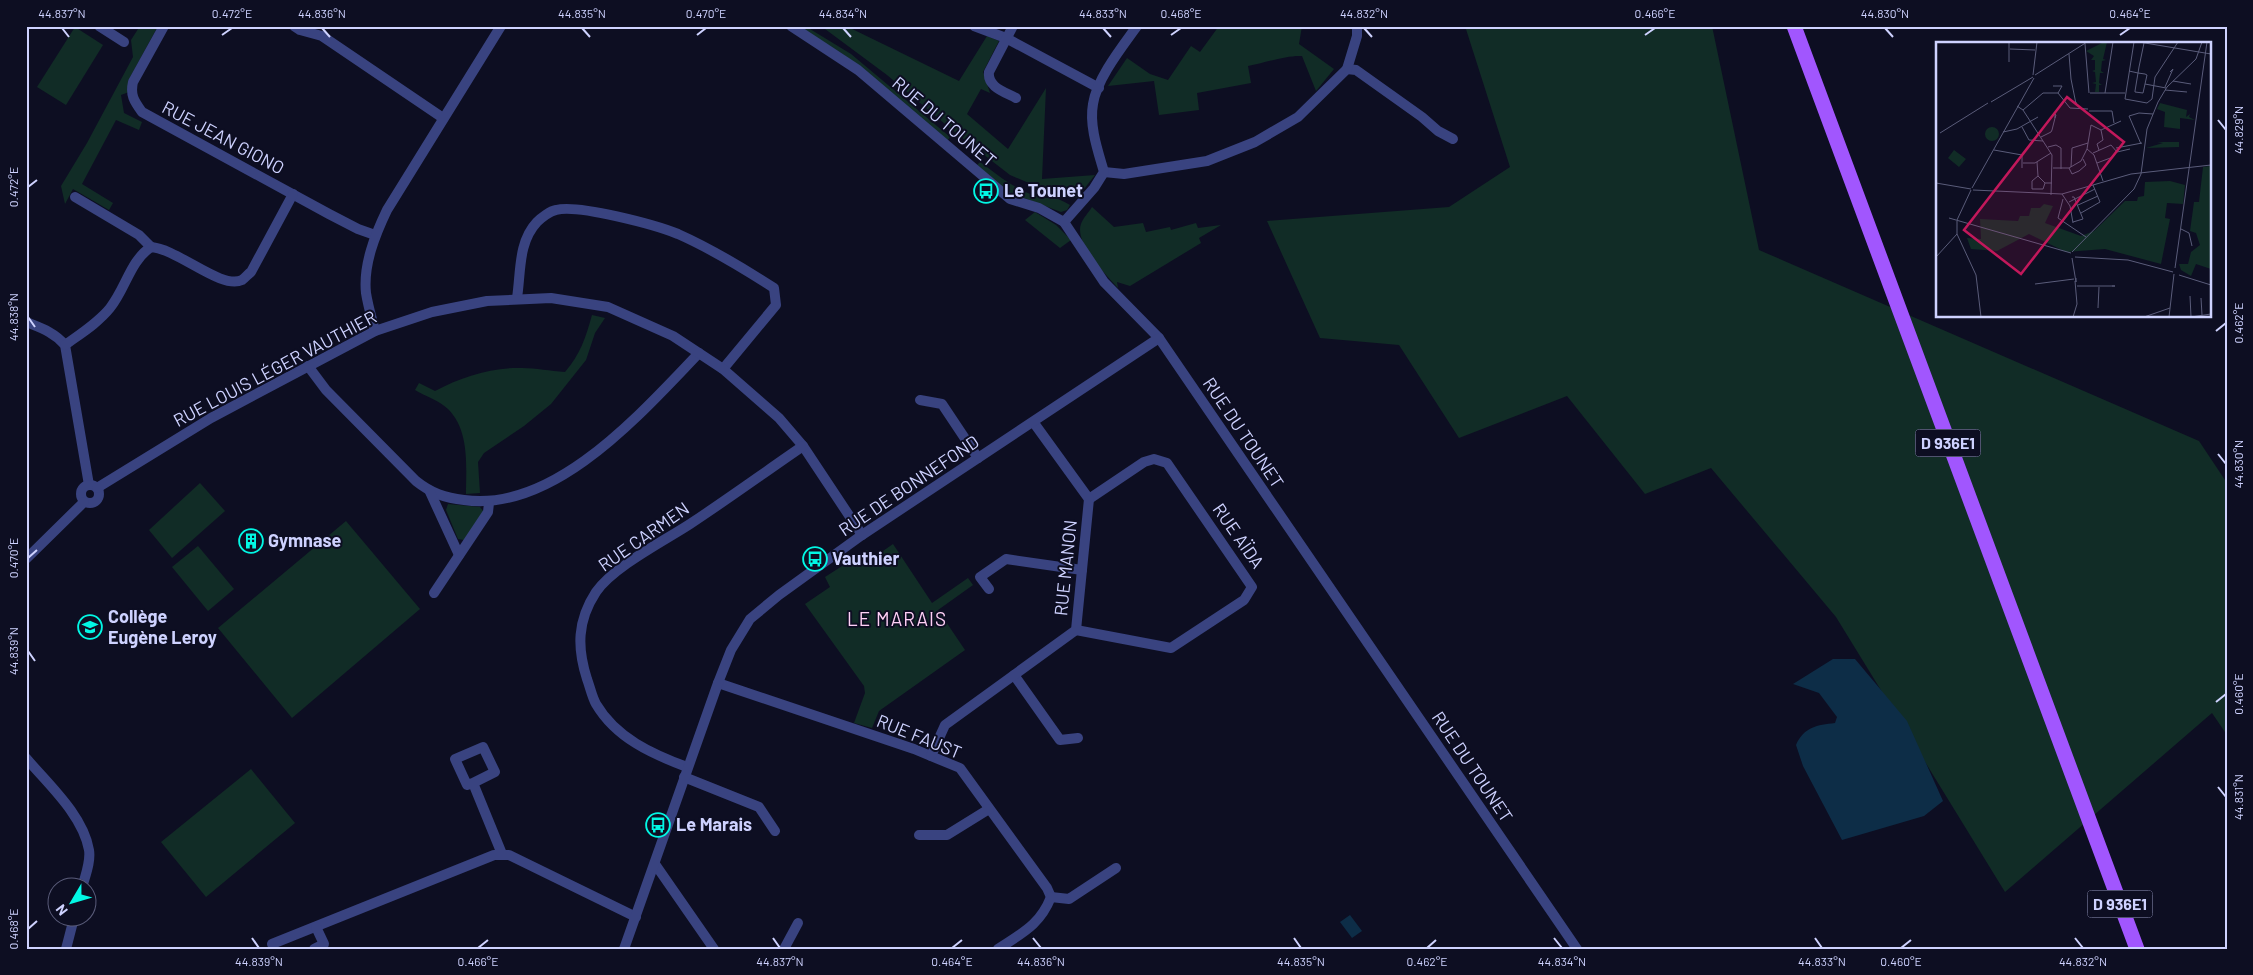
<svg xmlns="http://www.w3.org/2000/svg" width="2253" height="975" font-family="Barlow,sans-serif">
  <rect width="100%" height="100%" fill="#0d0e22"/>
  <g fill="#112c26">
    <path d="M140 26H158L128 81 129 92 121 95 124 113 142 122 139 130 116 120 82 184 113 203 109 210 73 189 65 204 61 186 87 143 133 57 131 40Z"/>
    <path d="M798 26H805L851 54 950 137 947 141 869 74 841 53Z"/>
    <path d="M821 26H846L959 81 987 36 999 41 983 72 990 93 981 89 967 114 1008 149 1046 88 1042 179 1095 175 1077 198 1056 190 1043 189 1010 175 952 130 887 75Z"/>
    <path d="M1219 26H1302L1299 44 1334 69 1316 91 1302 56C1287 55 1264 63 1248 66L1251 83 1197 93 1199 110 1159 115 1154 81 1108 86 1127 58 1150 74 1168 80 1191 46 1200 52Z"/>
    <path d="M1465 26H1712L1759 250 2199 441 2227 483V735L2212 713 2005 892 1836 617 1711 468 1645 494 1567 396 1459 438 1399 345 1320 338 1267 221 1449 207 1510 167Z"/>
    <path d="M75 27 103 45 66 105 37 87Z"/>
    <path d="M980 162C998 175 1019 193 1041 197 1057 200 1055 196 1070 205L1067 210 1061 212 1008 192 977 165Z"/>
    <path d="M1092 207 1114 227 1143 223 1146 232 1170 227 1171 230 1196 223 1198 228 1221 225 1199 238 1201 243 1130 286 1117 282 1118 288C1106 275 1074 243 1081 224 1083 218 1089 212 1092 207Z"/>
    <path d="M1035 212 1056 225 1071 240 1060 248 1025 220Z"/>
    <path d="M592 315 605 318 595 333 586 360 551 404 524 426 484 453 478 462 480 493 466 494C466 467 470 431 448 409 440 401 425 396 415 390L419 383 435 391C461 377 492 367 522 368 536 368 550 371 565 372 580 355 586 337 592 315Z"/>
    <path d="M200 483 225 511 172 558 149 530Z"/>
    <path d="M448 504 480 507 484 512 464 540 458 539 446 510Z"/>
    <path d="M346 521 420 609 292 718 218 628Z"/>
    <path d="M893 544 932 603 968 578 973 585 938 610 965 650 879 711 872 728 854 723 865 693 864 686 805 604 830 587 825 577 867 550 873 558Z"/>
    <path d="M198 546 234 589 208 611 172 567Z"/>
    <path d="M251 769 295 823 206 897 161 842Z"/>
  </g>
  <g fill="#0d2d47">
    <path d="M1833 659H1855L1907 721 1943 801 1924 816 1842 840 1803 766 1796 745C1804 727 1817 725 1835 723L1837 717 1819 693 1793 684Z"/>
    <path d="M1350 915 1362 931 1352 938 1340 922Z"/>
  </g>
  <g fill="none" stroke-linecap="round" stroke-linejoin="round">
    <g stroke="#394380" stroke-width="10">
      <path d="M99 26 124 42"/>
      <path d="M164 26 133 82C130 95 134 101 142 112L329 214 358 229 375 235"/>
      <path d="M294 26 300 30 322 36 443 118"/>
      <path d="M791 26 858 70 1010 199 1039 208 1064 222 1104 282 1159 338 1577 949"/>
      <path d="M974 26 1006 38 1099 88"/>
      <path d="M1013 26 989 72C987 87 1005 92 1016 98"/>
      <path d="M1347 69 1356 70 1422 117 1438 131 1453 139"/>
      <path d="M1104 172 1124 174 1207 161 1255 142 1298 117 1347 69 1357 36V26"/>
      <path d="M75 197 139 235 151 247"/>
      <path d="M1064 222 1094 188 1104 172C1098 151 1089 126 1093 104 1097 78 1122 47 1137 26"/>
      <path d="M517 298C521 272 518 242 537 222 541 218 550 211 556 210 578 204 656 225 678 234 712 249 743 268 774 288L776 305 723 369"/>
      <path d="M26 322C41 328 54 332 65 345L89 485"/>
      <path d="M375 331C372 319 368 306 366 293 363 265 375 235 387 210L501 26"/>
      <path d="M65 345C80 334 98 323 110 308 126 288 130 261 151 247 178 249 221 290 242 280 245 278 248 274 251 272L293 194"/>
      <path d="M308 366 326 390 416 481C431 493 445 498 464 500 555 513 642 412 699 353"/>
      <path d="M920 400 942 404 978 458"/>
      <circle cx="90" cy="494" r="9"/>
      <path d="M97 488 211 418 375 331 432 312 487 301 551 298 608 307 673 336 723 369 779 418 803 446 862 535"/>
      <path d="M430 492 459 555"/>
      <path d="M26 559 84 502"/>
      <path d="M989 589 980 577 1006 559 1082 570"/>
      <path d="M434 593 488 512 489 503"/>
      <path d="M1076 630 1171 648 1244 600 1252 587 1167 463 1154 459 1144 462 1089 499"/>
      <path d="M1014 675 1060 740 1078 738"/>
      <path d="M718 683 914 749 960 768 1047 888 1051 897"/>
      <path d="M931 756 945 725 1076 630 1089 499 1034 423"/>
      <path d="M26 758C48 784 83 815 89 850 91 862 85 876 82 888"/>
      <path d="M687 767C652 754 616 738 596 704 592 697 590 687 587 679 577 648 577 621 596 592 613 567 664 541 690 524 728 499 765 472 803 446"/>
      <path d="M684 777 759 807 775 831"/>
      <path d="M473 783 467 785 455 759 483 747 495 772 473 783 502 854"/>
      <path d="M919 835H947L989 809"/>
      <path d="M655 864 714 949"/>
      <path d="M66 949 74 918"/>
      <path d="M274 949 272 944 494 855H509L636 917"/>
      <path d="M314 949 324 944 316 927"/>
      <path d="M624 949 718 683 731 650 750 619 779 595 862 535 1159 338"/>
      <path d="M784 949 798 923"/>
      <path d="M998 949C1022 933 1040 925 1051 897L1069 899 1116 868"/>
    </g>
    <path stroke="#a156fe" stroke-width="15" d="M1794 26 2137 949"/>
  </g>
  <path fill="none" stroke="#ced2ff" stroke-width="2" d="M62 28 69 37M322 28 330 37M582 28 590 37M843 28 851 37M1103 28 1111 37M1364 28 1372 37M1885 28 1893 37M222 35 232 28M697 35 706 28M1171 35 1181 28M1645 35 1655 28M2120 35 2130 28M2218 120 2226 130M28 187 37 180M28 317 35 327M2216 331 2226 323M2218 454 2226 464M28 558 37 550M28 651 35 661M2216 702 2226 694M2218 787 2226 797M28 929 37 921M252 938 259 948M773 938 780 948M1033 938 1041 948M1294 938 1301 948M1554 938 1562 948M1815 938 1822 948M2075 938 2083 948M478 948 488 940M952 948 962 940M1427 948 1436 940M1901 948 1911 940"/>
  <defs>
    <g id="bus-ring" transform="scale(1.25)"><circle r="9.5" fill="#0d0e22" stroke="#02f7e4" stroke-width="1.5"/><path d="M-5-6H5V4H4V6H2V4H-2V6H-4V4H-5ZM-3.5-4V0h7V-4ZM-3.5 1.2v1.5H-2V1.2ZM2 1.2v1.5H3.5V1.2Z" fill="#02f7e4"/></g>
    <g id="building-ring" transform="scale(1.25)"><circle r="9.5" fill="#0d0e22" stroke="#02f7e4" stroke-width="1.5"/><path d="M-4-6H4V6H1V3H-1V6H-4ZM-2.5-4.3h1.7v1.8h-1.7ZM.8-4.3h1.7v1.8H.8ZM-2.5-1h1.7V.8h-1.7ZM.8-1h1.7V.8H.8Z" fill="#02f7e4"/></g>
    <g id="school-ring" transform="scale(1.25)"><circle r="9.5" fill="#0d0e22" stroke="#02f7e4" stroke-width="1.5"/><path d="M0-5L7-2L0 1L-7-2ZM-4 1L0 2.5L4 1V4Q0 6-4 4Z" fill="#02f7e4"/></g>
  </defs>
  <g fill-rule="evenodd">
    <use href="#bus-ring" x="986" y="191"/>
    <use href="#building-ring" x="251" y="541"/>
    <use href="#bus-ring" x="815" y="559"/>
    <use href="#school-ring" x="90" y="627"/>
    <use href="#bus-ring" x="658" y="825"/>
  </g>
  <g text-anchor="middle" stroke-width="4" stroke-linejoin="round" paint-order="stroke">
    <g fill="#0d0e22" stroke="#9497bd" stroke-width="1">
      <rect x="1915.5" y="429.5" width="65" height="27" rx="4"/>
      <rect x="2087.5" y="890.5" width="65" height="27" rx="4"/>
    </g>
    <g font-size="16" font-weight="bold" fill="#ced2ff">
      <text x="1948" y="449">D 936E1</text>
      <text x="2120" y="910">D 936E1</text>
    </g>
    <g font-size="18" fill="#ced2ff" stroke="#0d0e22">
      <text transform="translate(944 122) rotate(40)" y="6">RUE DU TOUNET</text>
      <text transform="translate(223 138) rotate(28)" y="6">RUE JEAN GIONO</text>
      <text transform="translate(275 369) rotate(-28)" y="6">RUE LOUIS LÉGER VAUTHIER</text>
      <text transform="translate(1243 433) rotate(56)" y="6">RUE DU TOUNET</text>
      <text transform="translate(909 486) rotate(-34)" y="6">RUE DE BONNEFOND</text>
      <text transform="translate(1238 536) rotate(55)" y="6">RUE AÏDA</text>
      <text transform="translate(644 537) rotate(-35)" y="6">RUE CARMEN</text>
      <text transform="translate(1066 568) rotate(-84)" y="6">RUE MANON</text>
      <text transform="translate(919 737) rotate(22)" y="6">RUE FAUST</text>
      <text transform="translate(1472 767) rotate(56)" y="6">RUE DU TOUNET</text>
    </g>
    <g font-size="18" font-weight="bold" fill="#ced2ff" stroke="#0d0e22" text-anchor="start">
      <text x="1004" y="197">Le Tounet</text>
      <text x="268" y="547">Gymnase</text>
      <text x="832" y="565">Vauthier</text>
      <text x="108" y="623">Collège<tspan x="108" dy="21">Eugène Leroy</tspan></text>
      <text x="676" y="831">Le Marais</text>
    </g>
    <g font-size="19" letter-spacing="1" fill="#ffd0f6" stroke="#0d0e22">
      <text x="897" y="626">LE MARAIS</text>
    </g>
  </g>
  <g transform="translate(1936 42)">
    <rect width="275" height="275" fill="#0d0e22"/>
    <path d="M168 0H171L167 17 170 18 166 19 165 29 168 31H164L163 41 166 43H163V50H159L160 42 156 41 160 40 159 30 156 29 159 28V18H155L158 14 150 9ZM224 61 251 68 250 75 254 72 253 75 259 78 244 76V87L228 85 229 70 221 67ZM49 92a7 7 0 1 1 14 0a7 7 0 1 1-14 0ZM221 100H243V105L210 106 227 101ZM18 108 30 117 23 125 12 116ZM274 124 275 227 260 222 255 234 245 228 243 222H252L255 210 264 203 260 191 254 189 258 160H263L267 125ZM234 139 249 143 247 162 231 161 229 176 234 177 225 222 169 207 130 210 93 192 61 209 35 207 31 196 45 197 44 177 82 179 84 174H93L95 166H104L108 162 117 164 109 181 145 194 158 189 189 159H201L202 155 208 154 209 140Z" fill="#112c26"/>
    <path fill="none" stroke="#5a5c7a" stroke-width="1" d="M198 0 189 57 211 61 216 57 219 35 242 0M203 0 275 12M149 2 153 51M74 7 99 8M133 12 135 37 140 62V60M73 20V0M193 29 202 31 209 32 211 33 207 51 199 50V49L203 25 208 1M97 33 101 0M99 33 151 0M237 39 255 42M209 42 230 46M117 44H126L122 51M229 45 237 27 234 30M229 48 251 50M122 51 134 66 152 67M154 51H189M169 51 177 0M55 60 97 35M81 64 87 68 116 113 115 153M87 68 107 51H122M153 69H176L178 81M155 83 165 88 185 79M86 85 93 98 107 99M67 90 81 87 102 75M4 91 52 61M105 95 115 90 116 88 119 76 120 73 119 72V76M205 102 193 74 203 71 217 72M112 105 120 103 125 106V127M180 106 206 101M151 107 158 113 167 139M58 108 86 113V126M163 108 161 102 167 98 165 88M157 111 175 103 181 110 194 107M101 120 102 134 109 141H116M87 121H99L115 111M161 121 177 115M135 125 136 106 152 101M117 126H133L145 119 151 107 155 83M133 126 136 132 143 129 150 123 147 117M102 134 96 139V147H107L109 141M0 141 35 147M36 146 98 36M37 148 126 152 195 132 275 123M126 152 134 164 137 181M136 155H138L147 177 137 180M127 157 122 176 150 195M133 160 159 147M142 163 162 154M145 171 164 160 157 143M13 176 135 211M21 178 35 148M21 179V192L40 233 45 275M245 187 253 191 256 204M136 210 198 147 205 132 211 87 222 60 231 45 260 17 266 0M0 215 21 192M139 215 192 218 237 230M136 216 140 240V236M239 226 271 0M243 233 275 243M99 242 138 237M141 244H179H176M254 254 255 275M265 256 266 273M162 266 163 245M137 275 141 262 139 239M208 275 234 266M233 275 238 232M255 275 275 272"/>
    <path fill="#c2185b" fill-opacity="0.15" stroke="#c2185b" stroke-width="2.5" d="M131 55 188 100 85 232 28 188Z"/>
    <rect width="275" height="275" fill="none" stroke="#ced2ff" stroke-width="2.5"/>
  </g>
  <rect width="2253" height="975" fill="none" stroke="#0d0e22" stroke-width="55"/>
  <g transform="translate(72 902) rotate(232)"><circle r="24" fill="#0d0e22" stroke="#5a5c7a"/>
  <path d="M0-4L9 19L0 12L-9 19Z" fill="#02f7e4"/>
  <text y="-8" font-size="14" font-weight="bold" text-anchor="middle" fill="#ced2ff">N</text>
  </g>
  <rect x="28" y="28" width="2198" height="920" fill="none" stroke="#ced2ff" stroke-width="2"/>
  <g font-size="12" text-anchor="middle" fill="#ced2ff">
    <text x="62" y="18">44.837°N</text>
    <text x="232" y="18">0.472°E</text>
    <text x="322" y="18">44.836°N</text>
    <text x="582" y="18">44.835°N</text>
    <text x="706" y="18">0.470°E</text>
    <text x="843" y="18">44.834°N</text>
    <text x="1103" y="18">44.833°N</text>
    <text x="1181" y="18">0.468°E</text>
    <text x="1364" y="18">44.832°N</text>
    <text x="1655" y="18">0.466°E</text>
    <text x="1885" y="18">44.830°N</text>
    <text x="2130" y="18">0.464°E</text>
    <text transform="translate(2239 130) rotate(-90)" y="4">44.829°N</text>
    <text transform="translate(14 187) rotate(-90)" y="4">0.472°E</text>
    <text transform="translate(14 317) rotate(-90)" y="4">44.838°N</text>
    <text transform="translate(2239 323) rotate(-90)" y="4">0.462°E</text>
    <text transform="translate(2239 464) rotate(-90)" y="4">44.830°N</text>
    <text transform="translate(14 558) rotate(-90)" y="4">0.470°E</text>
    <text transform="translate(14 651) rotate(-90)" y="4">44.839°N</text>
    <text transform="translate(2239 694) rotate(-90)" y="4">0.460°E</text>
    <text transform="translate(2239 797) rotate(-90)" y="4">44.831°N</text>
    <text transform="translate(14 929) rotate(-90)" y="4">0.468°E</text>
    <text x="259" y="966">44.839°N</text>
    <text x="478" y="966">0.466°E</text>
    <text x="780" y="966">44.837°N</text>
    <text x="952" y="966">0.464°E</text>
    <text x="1041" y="966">44.836°N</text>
    <text x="1301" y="966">44.835°N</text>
    <text x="1427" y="966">0.462°E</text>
    <text x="1562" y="966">44.834°N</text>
    <text x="1822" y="966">44.833°N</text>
    <text x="1901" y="966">0.460°E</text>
    <text x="2083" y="966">44.832°N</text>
  </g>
</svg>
